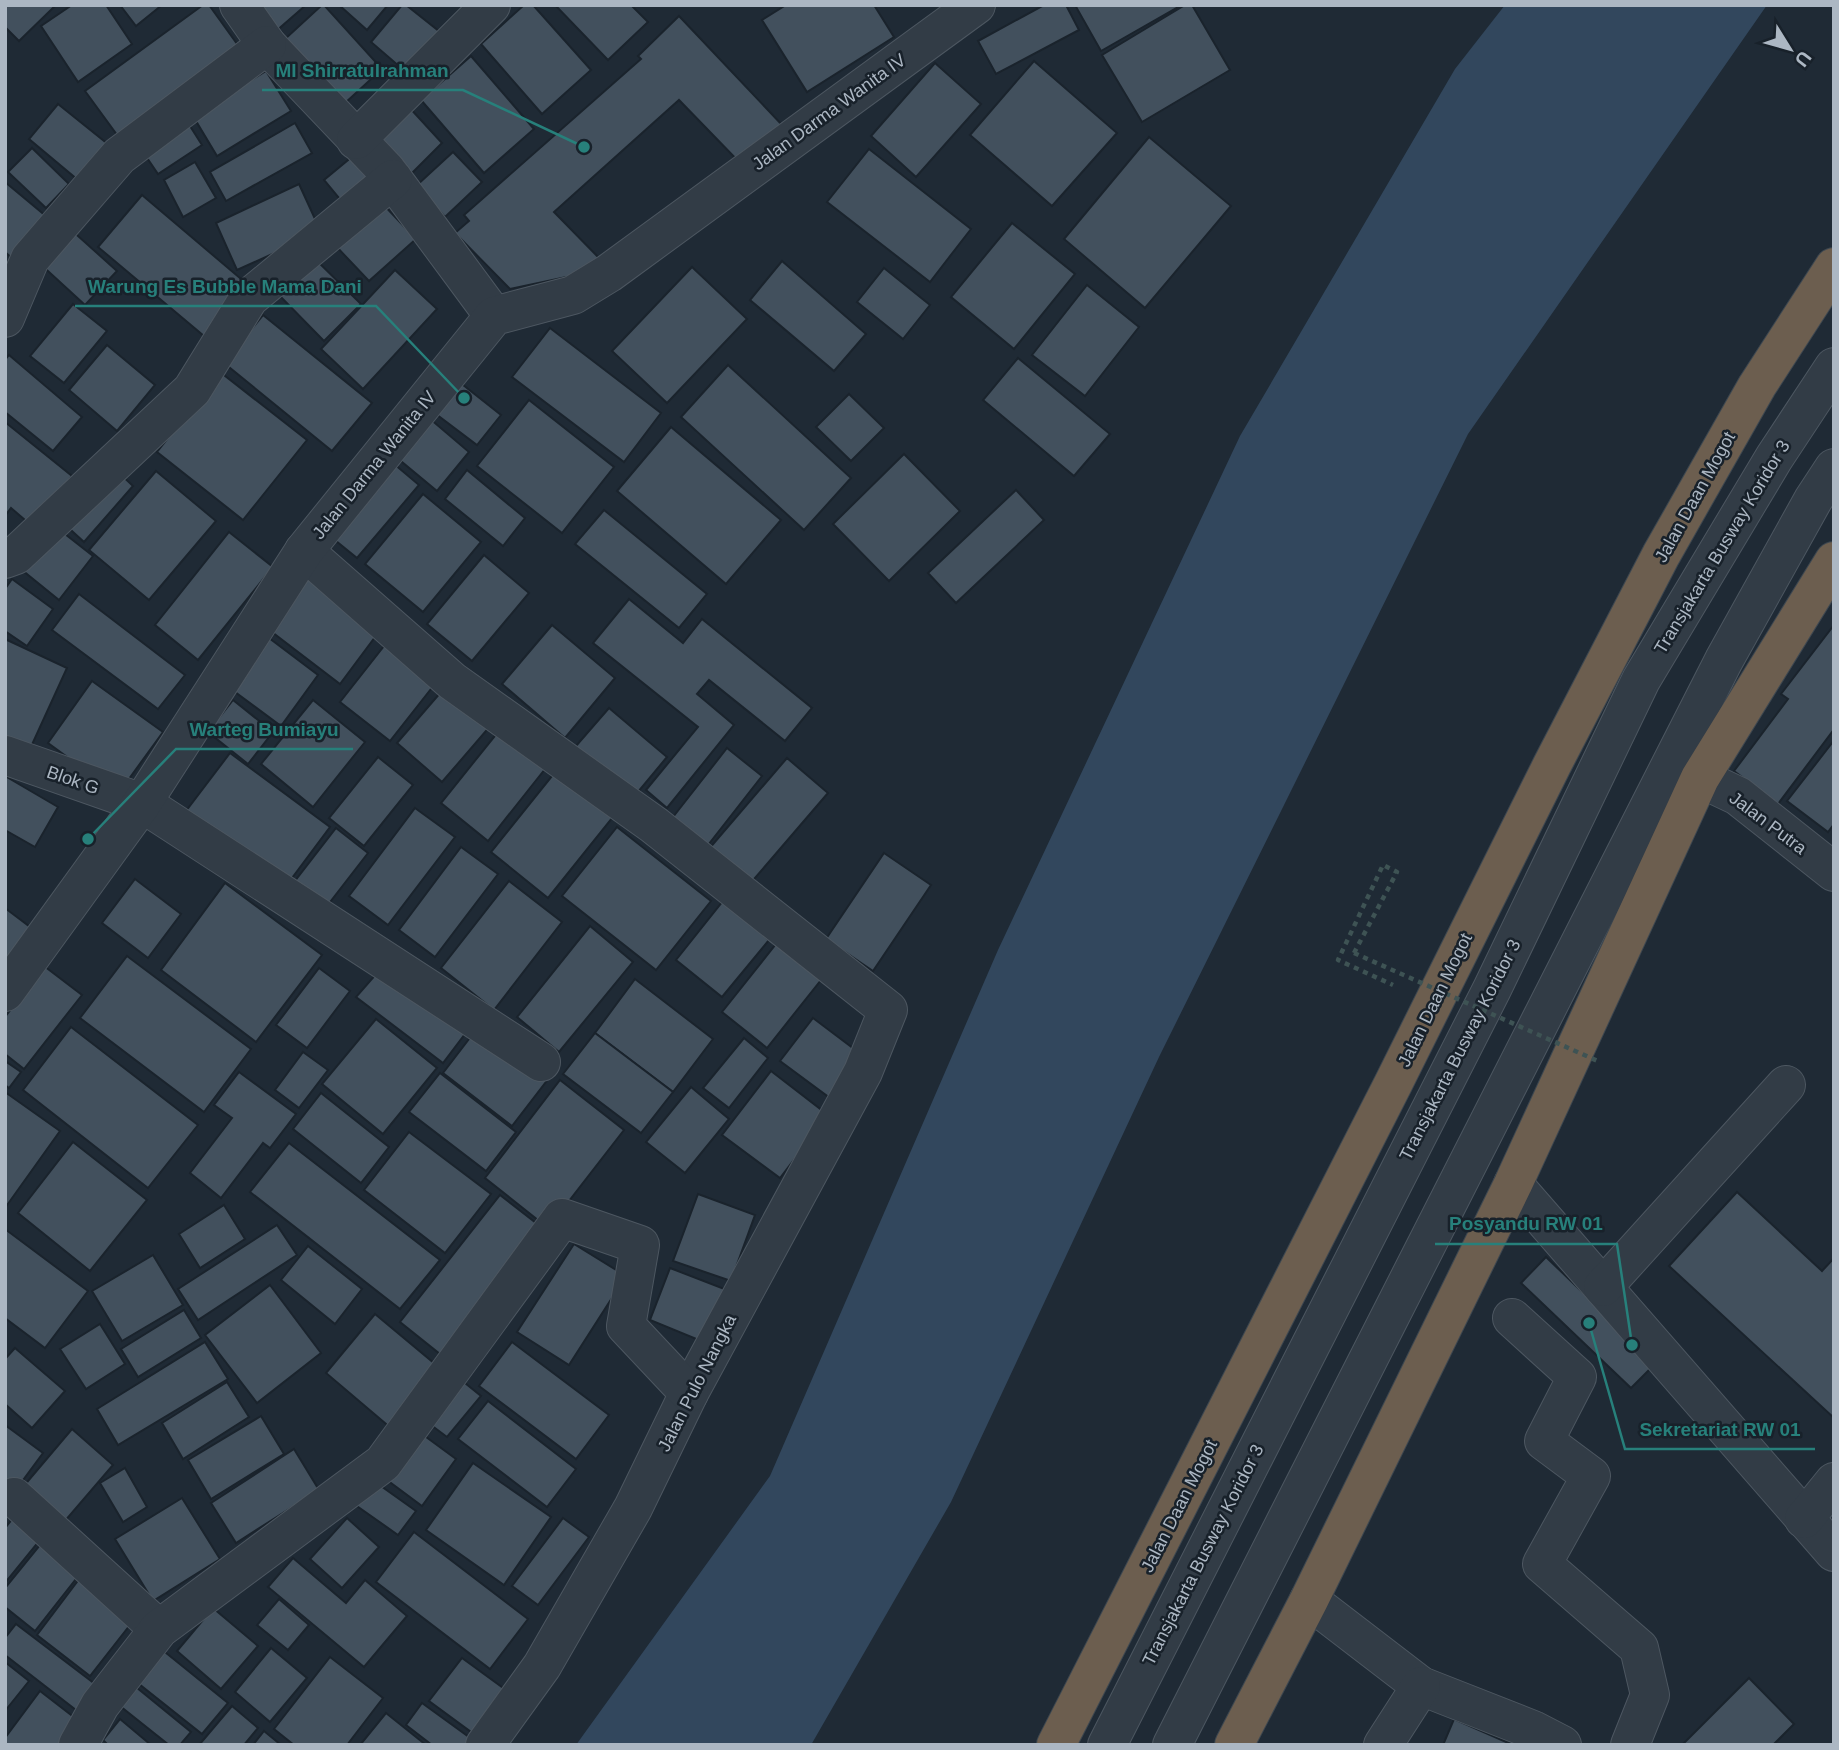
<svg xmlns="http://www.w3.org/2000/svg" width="1839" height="1750" font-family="Arial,sans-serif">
  <rect width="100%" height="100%" fill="#1f2a35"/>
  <path fill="#32475d" d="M1505 5H1767L1468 434 1159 1057 951 1502 811 1745H576L770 1476 998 950 1240 436 1455 69Z"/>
  <g fill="#42505d" stroke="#1a232c" stroke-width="2">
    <path d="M5 5H56L19 41 5 27Z"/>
    <path d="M72 5H106L132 44 78 82 41 26Z"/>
    <path d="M120 5H162L136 26Z"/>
    <path d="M203 5H209L245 55 123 143 85 91Z"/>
    <path d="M253 5H306L275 32Z"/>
    <path d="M322 5H324L382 69 344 104 285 39Z"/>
    <path d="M339 5H388L367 30Z"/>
    <path d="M402 5H406L440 32 407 73 371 42Z"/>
    <path d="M524 5H533L591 70 542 114 481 44Z"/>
    <path d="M555 5H631L648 22 608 60Z"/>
    <path d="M786 5H874L894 37 807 92 762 20Z"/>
    <path d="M1044 5H1066L1079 30 996 74 978 41Z"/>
    <path d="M1075 5H1177L1178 7 1101 51Z"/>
    <path d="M1185 5H1192L1230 70 1142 122 1102 55Z"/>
    <path d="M679 16 784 127 743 166 679 100 554 212 599 258 590 272 510 289 455 233 469 221 464 215 641 59 638 56Z"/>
    <path d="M471 56 534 129 484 173 421 100Z"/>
    <path d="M1034 61 1117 133 1052 206 970 135Z"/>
    <path d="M935 63 981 104 916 177 871 136Z"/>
    <path d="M266 71 291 111 217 156 193 116Z"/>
    <path d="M58 104 114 149 84 185 29 139Z"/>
    <path d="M408 106 442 143 411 174 375 136Z"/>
    <path d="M183 115 202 145 158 174 139 146Z"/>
    <path d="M295 123 312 153 226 201 210 172Z"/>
    <path d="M1149 137 1231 206 1145 308 1064 239Z"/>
    <path d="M32 148 69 184 46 208 8 172Z"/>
    <path d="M869 149 971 229 930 282 827 202Z"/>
    <path d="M359 151 383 181 348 209 324 180Z"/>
    <path d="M453 152 482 182 445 217 416 186Z"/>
    <path d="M195 162 216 198 183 217 164 180Z"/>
    <path d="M5 182 47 217 13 259 5 252Z"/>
    <path d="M299 184 321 232 237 270 216 223Z"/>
    <path d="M142 195 247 284 204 336 98 247Z"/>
    <path d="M380 201 416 239 369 281 333 243Z"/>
    <path d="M1012 223 1075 274 1014 349 951 297Z"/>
    <path d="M68 227 117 271 85 305 37 261Z"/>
    <path d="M311 255 361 304 324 341 275 291Z"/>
    <path d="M782 261 866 334 834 371 750 300Z"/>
    <path d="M692 267 747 319 667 403 612 351Z"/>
    <path d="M884 268 930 305 903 339 857 302Z"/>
    <path d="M395 270 437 309 363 389 321 349Z"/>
    <path d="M1087 285 1139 327 1085 396 1032 355Z"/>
    <path d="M73 304 107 331 64 383 30 356Z"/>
    <path d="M263 315 372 403 332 451 224 363Z"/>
    <path d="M550 328 661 413 624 462 512 377Z"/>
    <path d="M107 345 155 385 117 431 69 390Z"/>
    <path d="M9 355 82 417 53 451 5 412V360Z"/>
    <path d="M1018 358 1110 434 1074 476 983 400Z"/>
    <path d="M728 365 851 478 804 530 681 417Z"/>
    <path d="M220 372 307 440 243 520 157 452Z"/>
    <path d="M453 377 501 415 477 445 428 408Z"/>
    <path d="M849 394 884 428 851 461 816 427Z"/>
    <path d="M529 400 614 467 562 533 477 466Z"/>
    <path d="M422 412 469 452 437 491 390 452Z"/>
    <path d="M5 422 72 476 32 526 11 508 5 516Z"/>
    <path d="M671 427 781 520 726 584 617 491Z"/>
    <path d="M904 454 960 511 889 581 833 524Z"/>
    <path d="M387 458 419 485 357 558 325 532Z"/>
    <path d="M114 468 133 486 84 542 61 521Z"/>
    <path d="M467 470 525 518 503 546 445 499Z"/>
    <path d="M156 471 216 521 149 600 89 550Z"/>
    <path d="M1016 490 1044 520 956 603 928 573Z"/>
    <path d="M423 494 481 542 423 612 365 564Z"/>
    <path d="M604 510 707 594 679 628 575 544Z"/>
    <path d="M56 527 93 556 59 600 22 570Z"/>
    <path d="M229 532 273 567 198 660 155 625Z"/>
    <path d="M484 555 529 593 472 661 427 624Z"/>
    <path d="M309 574 381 629 340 684 268 629Z"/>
    <path d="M12 579 53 609 27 646 5 631V589Z"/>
    <path d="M79 594 185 675 158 709 52 630Z"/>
    <path d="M629 599 683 643 702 619 812 708 785 741 709 680 697 694 734 725 667 808 646 790 698 727 593 643Z"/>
    <path d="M552 625 615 678 565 738 502 684Z"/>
    <path d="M1834 625V734L1832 732 1778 804 1734 771 1788 699 1781 694Z"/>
    <path d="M269 638 318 675 281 726 231 689Z"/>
    <path d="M5 639 67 668 30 749 5 738Z"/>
    <path d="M388 641 438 680 390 741 340 702Z"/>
    <path d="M92 681 163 732 118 794 48 743Z"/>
    <path d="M447 685 492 724 442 782 397 743Z"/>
    <path d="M233 700 273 732 248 764 208 732Z"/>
    <path d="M313 700 365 742 313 807 261 764Z"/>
    <path d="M609 708 667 757 628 804 569 754Z"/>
    <path d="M502 727 549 764 488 841 441 803Z"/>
    <path d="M1832 743 1834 745V824L1828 832 1787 801Z"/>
    <path d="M727 748 762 776 701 854 666 826Z"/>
    <path d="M230 753 330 827 286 886 183 815Z"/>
    <path d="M378 757 413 785 364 846 329 818Z"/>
    <path d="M787 758 828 793 749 885 708 850Z"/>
    <path d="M560 766 617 812 548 898 491 852Z"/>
    <path d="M5 776 58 807 35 847 5 830Z"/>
    <path d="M415 808 455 837 388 925 349 896Z"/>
    <path d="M617 827 711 901 656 970 562 896Z"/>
    <path d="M336 828 368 853 320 915 288 890Z"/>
    <path d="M461 847 498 874 435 957 399 930Z"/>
    <path d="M884 853 931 885 873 971 826 939Z"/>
    <path d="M135 879 181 914 148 958 102 923Z"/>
    <path d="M509 881 562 922 494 1010 441 968Z"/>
    <path d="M225 883 322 955 256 1042 161 970Z"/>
    <path d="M723 901 769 940 722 997 676 960Z"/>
    <path d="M5 908 34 930 5 967Z"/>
    <path d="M590 926 633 962 559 1052 517 1017Z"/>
    <path d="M776 944 821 980 767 1048 722 1012Z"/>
    <path d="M127 956 251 1049 204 1112 80 1018Z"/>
    <path d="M384 965 474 1022 443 1063 356 997Z"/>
    <path d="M44 966 82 995 24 1069 5 1054V1017Z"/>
    <path d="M319 968 350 991 307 1048 276 1025Z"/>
    <path d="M635 979 713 1039 673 1092 595 1033Z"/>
    <path d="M813 1018 862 1055 830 1098 780 1061Z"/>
    <path d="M376 1019 437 1068 383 1134 322 1084Z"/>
    <path d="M479 1026 552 1074 512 1126 443 1073Z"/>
    <path d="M71 1027 198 1125 148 1188 23 1090Z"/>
    <path d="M595 1033 673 1092 641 1133 563 1074Z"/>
    <path d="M744 1038 768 1058 729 1108 703 1088Z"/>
    <path d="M303 1052 328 1070 299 1108 275 1090Z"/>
    <path d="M5 1061 21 1072 9 1088 5 1085Z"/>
    <path d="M771 1071 828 1115 780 1178 722 1135Z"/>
    <path d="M239 1072 296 1114 270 1148 263 1143 221 1198 190 1173 232 1118 214 1105Z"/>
    <path d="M440 1073 516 1132 486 1171 409 1112Z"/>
    <path d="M560 1080 624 1130 548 1228 485 1178Z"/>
    <path d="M691 1087 729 1119 685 1173 646 1142Z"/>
    <path d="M5 1092 60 1131 5 1208Z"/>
    <path d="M321 1093 389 1147 361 1183 293 1129Z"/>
    <path d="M409 1132 491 1194 445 1253 364 1190Z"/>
    <path d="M73 1142 147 1200 90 1271 18 1213Z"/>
    <path d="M289 1143 440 1260 400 1309 250 1192Z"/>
    <path d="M1737 1192 1822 1271 1834 1258V1418L1669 1266Z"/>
    <path d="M698 1194 755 1215 731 1281 673 1261Z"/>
    <path d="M500 1195 545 1230 445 1358 400 1322Z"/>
    <path d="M224 1205 245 1239 200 1268 179 1234Z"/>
    <path d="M277 1225 297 1255 198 1320 178 1289Z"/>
    <path d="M5 1229 88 1291 45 1348 5 1318Z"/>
    <path d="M574 1244 626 1276 569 1365 517 1332Z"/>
    <path d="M308 1246 362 1289 335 1324 281 1280Z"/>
    <path d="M153 1255 183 1305 122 1341 92 1291Z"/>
    <path d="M1546 1257 1656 1363 1631 1388 1521 1283Z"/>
    <path d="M670 1268 727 1290 706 1343 650 1320Z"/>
    <path d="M270 1285 321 1353 257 1403 205 1335Z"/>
    <path d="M184 1310 201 1338 138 1377 121 1349Z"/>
    <path d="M375 1314 441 1369 392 1429 326 1373Z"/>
    <path d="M100 1324 125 1364 86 1389 60 1349Z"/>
    <path d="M205 1342 228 1379 118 1445 97 1409Z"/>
    <path d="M512 1342 609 1415 576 1459 479 1386Z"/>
    <path d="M15 1348 65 1391 32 1428 5 1404V1359Z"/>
    <path d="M460 1379 481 1396 447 1437 427 1422Z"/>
    <path d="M227 1382 249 1417 183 1459 162 1423Z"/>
    <path d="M488 1401 576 1469 547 1507 458 1439Z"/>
    <path d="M261 1416 284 1454 211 1499 188 1460Z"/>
    <path d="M5 1425 43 1453 9 1499 5 1496Z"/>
    <path d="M72 1429 113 1465 58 1529 17 1494Z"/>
    <path d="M422 1434 456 1459 422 1506 387 1480Z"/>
    <path d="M294 1449 319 1490 236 1543 211 1503Z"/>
    <path d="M473 1463 551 1517 504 1585 426 1530Z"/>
    <path d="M125 1468 147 1507 123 1522 100 1483Z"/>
    <path d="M371 1479 416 1511 398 1535 354 1504Z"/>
    <path d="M182 1498 220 1559 153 1601 115 1539Z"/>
    <path d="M22 1507 49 1529 5 1583V1528Z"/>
    <path d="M347 1518 379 1547 342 1588 310 1559Z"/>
    <path d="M563 1518 589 1537 538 1605 512 1586Z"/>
    <path d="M414 1532 528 1619 490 1669 376 1582Z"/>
    <path d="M44 1540 83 1570 35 1631 5 1607V1588Z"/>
    <path d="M293 1558 346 1603 365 1580 407 1616 364 1667 268 1587Z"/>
    <path d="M83 1574 137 1616 90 1676 37 1635Z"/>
    <path d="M279 1599 309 1625 288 1650 257 1625Z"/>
    <path d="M213 1608 258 1646 221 1689 177 1651Z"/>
    <path d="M16 1624 95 1684 76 1710 5 1655V1638Z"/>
    <path d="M155 1644 228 1703 202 1734 129 1676Z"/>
    <path d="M271 1648 307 1678 270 1722 235 1692Z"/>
    <path d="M330 1657 383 1698 347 1745H294L274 1729Z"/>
    <path d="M462 1658 510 1693 478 1737 429 1701Z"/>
    <path d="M5 1662 29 1681 5 1711Z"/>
    <path d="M1749 1678 1794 1724 1773 1745H1682Z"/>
    <path d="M131 1683 191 1732 180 1745H169L115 1702Z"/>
    <path d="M40 1691 84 1725 69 1745H5V1738Z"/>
    <path d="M422 1703 473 1740 470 1745H432L406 1725Z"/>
    <path d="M232 1706 258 1728 244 1745H199Z"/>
    <path d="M386 1713 426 1745H360Z"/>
    <path d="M120 1719 151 1745H108L103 1740Z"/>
    <path d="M1454 1719 1513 1745H1443Z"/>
    <path d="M264 1731 281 1745H253Z"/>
  </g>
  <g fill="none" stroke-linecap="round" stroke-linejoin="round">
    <g stroke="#4d5761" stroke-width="40">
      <g id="minor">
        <path d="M239 5 267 45 386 170 494 316"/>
        <path d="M356 140 491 5"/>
        <path d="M5 318 30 259 119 156 267 45"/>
        <path d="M304 551 452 681 654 825 888 1010 863 1072 689 1393 633 1508 542 1666 485 1745"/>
        <path d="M5 559 16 555 192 390 249 298 393 179"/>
        <path d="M5 755 142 803 541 1062"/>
        <path d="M1700 778 1738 796 1834 872"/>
        <path d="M5 992 142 803 304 551 494 316 573 295 609 273 976 5"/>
        <path d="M1513 1184 1834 1552"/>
        <path d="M1603 1287 1786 1085"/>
        <path d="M1512 1318 1577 1377 1544 1441 1591 1476 1542 1564 1639 1648 1650 1695 1630 1745"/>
        <path d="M14 1497 159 1629"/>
        <path d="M1804 1519 1834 1482"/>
        <path d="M1309 1600 1421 1686 1533 1730 1562 1745"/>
        <path d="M78 1745 100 1705 159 1629 383 1463 562 1218 640 1245 626 1326 689 1393"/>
        <path d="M1107 1745 1492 989 1641 680 1774 458 1834 367"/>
        <path d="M1172 1745 1724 660 1813 500 1834 468"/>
        <path d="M1383 1745 1421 1686"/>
      </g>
    </g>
    <g stroke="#3d4750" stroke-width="40">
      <g id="highway">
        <path d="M1056 1745 1393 1084 1552 765 1661 555 1757 386 1834 267"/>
        <path d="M1234 1745 1309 1600 1513 1184 1700 778 1834 561"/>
      </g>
    </g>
    <path stroke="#3e5354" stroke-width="4.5" stroke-dasharray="5 5" stroke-linecap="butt" d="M1354 953 1397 872 1383 865 1338 960 1393 985"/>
    <use href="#minor" stroke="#323c46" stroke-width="38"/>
    <use href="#highway" stroke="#6c5e4f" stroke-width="38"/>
    <path stroke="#3e5354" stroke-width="4.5" stroke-dasharray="5 5" stroke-linecap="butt" d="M1354 953 1600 1062"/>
  </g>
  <g text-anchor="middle" stroke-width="5" stroke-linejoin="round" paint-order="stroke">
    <g font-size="18" fill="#acb7c3" stroke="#18212a">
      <text transform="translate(829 112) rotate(-36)" y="6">Jalan Darma Wanita IV</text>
      <text transform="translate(374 465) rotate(-51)" y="6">Jalan Darma Wanita IV</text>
      <text transform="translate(1695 497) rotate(-61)" y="6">Jalan Daan Mogot</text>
      <text transform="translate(1722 547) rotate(-59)" y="6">Transjakarta Busway Koridor 3</text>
      <text transform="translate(73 780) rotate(19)" y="6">Blok G</text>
      <text transform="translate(1768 823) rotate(37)" y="6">Jalan Putra</text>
      <text transform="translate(1435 1000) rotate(-64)" y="6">Jalan Daan Mogot</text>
      <text transform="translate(1460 1050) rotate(-63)" y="6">Transjakarta Busway Koridor 3</text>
      <text transform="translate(697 1383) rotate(-63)" y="6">Jalan Pulo Nangka</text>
      <text transform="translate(1179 1506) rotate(-63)" y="6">Jalan Daan Mogot</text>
      <text transform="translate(1203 1555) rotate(-63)" y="6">Transjakarta Busway Koridor 3</text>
    </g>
  </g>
  <path fill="none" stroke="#27807b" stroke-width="2.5" d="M584 147L463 90H262M464 398L376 306H75M88 839L176 749H353M1632 1345L1617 1244H1435M1589 1323L1625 1449H1815"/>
  <g fill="#27807b" stroke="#18212a" stroke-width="2.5">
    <circle cx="584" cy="147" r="7"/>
    <circle cx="464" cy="398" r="7"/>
    <circle cx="88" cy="839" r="7"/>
    <circle cx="1632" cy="1345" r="7"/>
    <circle cx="1589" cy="1323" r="7"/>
  </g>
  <g font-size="19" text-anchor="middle" font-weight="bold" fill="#27807b" stroke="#18212a" stroke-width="5" stroke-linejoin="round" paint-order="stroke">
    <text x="362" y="77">MI Shirratulrahman</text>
    <text x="225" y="293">Warung Es Bubble Mama Dani</text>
    <text x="264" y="736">Warteg Bumiayu</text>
    <text x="1526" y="1230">Posyandu RW 01</text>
    <text x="1720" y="1436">Sekretariat RW 01</text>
  </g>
  <rect width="1839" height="1750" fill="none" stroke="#acb7c3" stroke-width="14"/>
  <g transform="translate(1790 49) rotate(127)" stroke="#18212a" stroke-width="5" paint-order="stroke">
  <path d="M0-5L12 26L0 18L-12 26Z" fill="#acb7c3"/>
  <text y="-10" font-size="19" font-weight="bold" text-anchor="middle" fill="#acb7c3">U</text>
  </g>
</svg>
